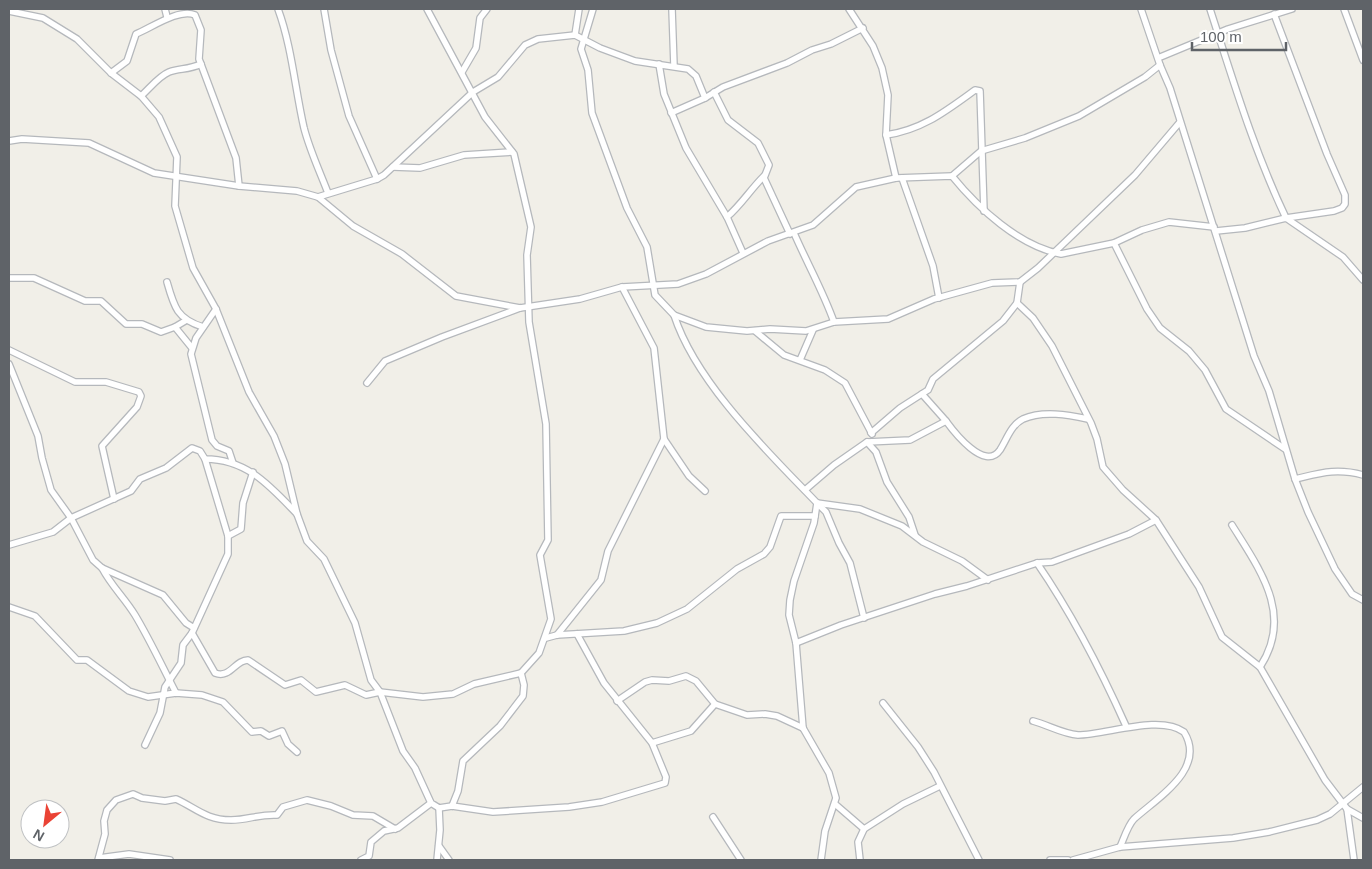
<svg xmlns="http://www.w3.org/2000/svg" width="1372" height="869" font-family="Arial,sans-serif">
  <rect width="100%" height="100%" fill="#f1efe8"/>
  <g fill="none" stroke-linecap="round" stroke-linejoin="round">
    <g stroke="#b5b8bc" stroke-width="8">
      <g id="street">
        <path d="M165 9 167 17"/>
        <path d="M278 9C292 47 295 89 304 128 310 151 320 172 328 193"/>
        <path d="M324 9 331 50 349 116 377 179"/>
        <path d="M593 9 581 49 588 70 592 113 627 208 647 247 655 295 674 315 706 327 747 331 770 329 806 331 834 322 888 319 934 299 992 283 1020 282 1038 268 1135 175 1180 122"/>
        <path d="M672 9 674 66"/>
        <path d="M849 9 873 46 882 68 888 95 886 135 896 178"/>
        <path d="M1141 9 1160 65 1170 88 1254 356 1269 391 1295 479 1308 512 1335 569 1352 594 1363 600"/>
        <path d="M1210 9C1233 80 1254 151 1286 218L1334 211 1342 208 1345 204V195L1327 154 1274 14"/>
        <path d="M1344 9 1363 60"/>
        <path d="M9 11 43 18 77 39 111 73 141 96 159 117 177 157 175 206 193 268 216 309 249 392 274 436 285 464 297 514 307 541 324 559 355 623 371 680 380 692 403 751 415 768 431 803 439 808 452 806 493 812 569 807 602 802 665 783 666 777 652 743 604 683 577 634"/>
        <path d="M575 35 579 9"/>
        <path d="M1158 58 1228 29 1292 9"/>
        <path d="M659 64 664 94 686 148 727 217 743 253"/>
        <path d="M462 72 476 48 480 18 487 9"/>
        <path d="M111 73 127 61 136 34C151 28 179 8 195 15L201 30 199 59 236 158 239 186"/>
        <path d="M714 92 728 120 758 143 769 165 764 178 790 234"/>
        <path d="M141 96C149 89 159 76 169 72 180 68 188 70 201 64"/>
        <path d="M671 113 705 98"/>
        <path d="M886 135C922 130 946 111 975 90L980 91 984 211"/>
        <path d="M9 141 22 139 89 143 154 173 239 186 297 191 318 197 353 226 402 254 456 296 520 308 580 299 622 287 678 284 706 274 768 241 813 225 856 187 896 178 952 176C978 208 1019 246 1061 254L1114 243 1142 230 1169 222 1214 227"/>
        <path d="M393 167 420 168 464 155 512 152"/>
        <path d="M952 176 981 151 1025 138 1079 116 1145 77 1160 65"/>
        <path d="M902 178 933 266 939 298"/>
        <path d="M318 197 377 179 384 175 473 92 498 77 525 45 538 39 575 35 600 48 635 61 688 69 696 76 705 98 723 87 787 63 812 50 831 44 863 28"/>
        <path d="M727 217C741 205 750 190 764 176"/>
        <path d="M1216 231 1245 228 1286 218 1343 257 1363 280"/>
        <path d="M794 233C807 263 823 291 834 322"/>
        <path d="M1114 243 1147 309 1160 328 1189 351 1205 370 1226 409 1285 449"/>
        <path d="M9 278H34L85 301H101L126 324H142L161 332 175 327"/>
        <path d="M167 282C174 307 177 319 203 327"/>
        <path d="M1020 282 1017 303 1033 318 1052 346 1091 423 1097 439 1103 467 1123 490 1156 520 1199 587 1222 637 1260 667 1325 780 1347 809 1354 860"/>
        <path d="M216 309 196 338 191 354 212 440 217 446 229 451 233 463"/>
        <path d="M674 315C696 383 768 452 817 503L814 523 794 581 790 600 789 615 796 643 803 728 829 773 836 798 825 831 821 860"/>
        <path d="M185 321 175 327 192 348"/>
        <path d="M755 331 784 355 825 370 845 383 872 434"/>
        <path d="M9 350 75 382H106L139 392 141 396 137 407 102 446 114 499"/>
        <path d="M800 360 813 330"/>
        <path d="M9 364 38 436 42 458 51 490 71 518 93 560 102 568 163 595 186 623 194 628"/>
        <path d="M367 383 385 361 442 337 520 308"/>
        <path d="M922 394 946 421"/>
        <path d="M871 433 900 408 928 390 933 379 1003 321 1017 303"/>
        <path d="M664 439 689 476 705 491"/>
        <path d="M867 442 876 452 887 482 909 517 915 535"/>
        <path d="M205 459 228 536"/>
        <path d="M1295 479C1321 473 1336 468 1363 475"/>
        <path d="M805 490 834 465 867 442 910 440 946 421C954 432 985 472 1000 450 1007 439 1011 425 1023 419 1043 410 1069 415 1088 419"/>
        <path d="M817 503 860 509 902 526 923 542 962 561 988 580"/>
        <path d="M817 503 826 512 839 543 850 563 864 618"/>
        <path d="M1232 525C1260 570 1294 615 1260 667"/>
        <path d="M9 545 53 532 71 518 131 491 140 479 166 468 192 448 200 451 205 459C247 459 270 486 297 514"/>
        <path d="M1037 563C1072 614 1101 670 1126 726"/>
        <path d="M102 568C112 587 124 597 135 615 150 640 162 666 176 693"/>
        <path d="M9 607 35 616 77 660H87L129 691 148 697 176 693 202 695 223 702 252 732 261 731 269 736 282 731 288 744 297 752"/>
        <path d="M192 633 215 673C230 679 235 660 248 660L285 685 301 680 316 692 345 685 366 695 380 692 423 697 453 694 474 684 521 673 539 653 551 619 540 555 548 540 546 424 529 322 527 255 531 227 514 154 485 117 427 9"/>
        <path d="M557 635 601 580 608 551 664 439 654 348 622 287"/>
        <path d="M546 638 557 635 624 631 657 623 687 609 737 569 764 554 770 547 781 516H815"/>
        <path d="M796 643 841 625 935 594 967 586 1037 563 1052 562 1129 534 1156 520"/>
        <path d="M617 701 645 682 652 680 669 681 686 676 696 681 715 704 747 715 765 714 777 716 803 728"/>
        <path d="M883 703 918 747 934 772 979 860"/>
        <path d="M1033 721C1048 725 1063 734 1078 735 1106 735 1160 714 1184 732 1207 769 1157 798 1134 819 1128 825 1124 838 1120 847"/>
        <path d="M652 743 691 731 715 704"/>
        <path d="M145 745 160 713 165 687 181 663 183 645 192 633 228 554V536L241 529 243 503 253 472"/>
        <path d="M835 804 864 829"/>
        <path d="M452 806 458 791 463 761 500 726 523 696 524 685 521 673"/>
        <path d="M1347 809 1363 818"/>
        <path d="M713 817 741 860"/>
        <path d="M439 846 449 860"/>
        <path d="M99 858 129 854 170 860"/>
        <path d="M98 860 105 834 104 821 107 810 116 800 133 794 142 798 165 801 176 799C196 808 206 820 231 820 248 820 259 814 277 815L283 807 307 800 331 806 353 815 373 816 395 829"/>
        <path d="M361 860 369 856 371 842 384 831 398 828 431 803"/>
        <path d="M437 860 440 830 439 808"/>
        <path d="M860 860 858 842 864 829 903 804 940 786"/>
        <path d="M1050 860H1068"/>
        <path d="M1073 860 1120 847 1233 838 1269 832 1317 820 1330 814 1363 787"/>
      </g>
    </g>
    <use href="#street" stroke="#fff" stroke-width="5.5"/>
  </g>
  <rect width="1372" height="869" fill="none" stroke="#5f6368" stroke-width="20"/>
  <g transform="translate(45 824) rotate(209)"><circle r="24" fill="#ffffff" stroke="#bfc1c3"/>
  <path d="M0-4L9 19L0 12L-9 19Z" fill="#ea4335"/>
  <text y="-8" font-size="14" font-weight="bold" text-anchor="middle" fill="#5f6368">N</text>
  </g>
  <path d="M1192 42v8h94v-8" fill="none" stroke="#5f6368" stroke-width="2.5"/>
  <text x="1200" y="42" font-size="15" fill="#5f6368" stroke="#ffffff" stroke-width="4" paint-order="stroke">100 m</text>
</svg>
